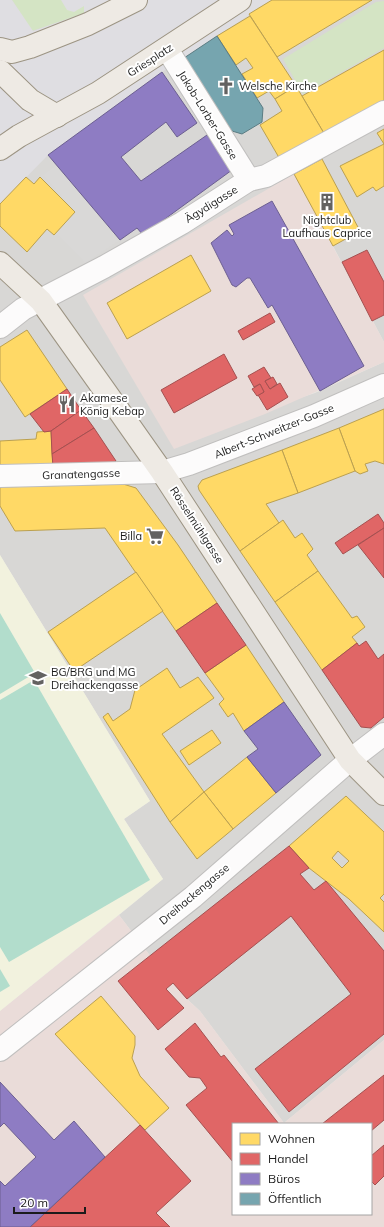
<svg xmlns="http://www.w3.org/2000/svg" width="384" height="1227" font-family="Mulish,sans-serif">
  <rect width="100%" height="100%" fill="#e9e7e3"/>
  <path fill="#d8d7d5" d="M0 0H384V342L333 246 291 401 315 393 384 362V1040L284 1123 200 1011 187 999 148 953 119 915 163 879 124 819 150 801 0 555Z"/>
  <g fill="#eadcd9" fill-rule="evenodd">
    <path d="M294 174 384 342V362L265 414 174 449 83 295Z"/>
    <path d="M119 915 148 953 187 999 200 1011 284 1123 384 1040V1227H0V1011ZM233 1124H371V1214H233Z"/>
  </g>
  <path fill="#f2f2de" d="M0 555 150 801 124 819 163 879 0 1011Z"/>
  <g fill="#d4e4c4">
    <path d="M12 0H61L84 5V14L32 31Z"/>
    <path d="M384 1V48L303 94 283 59 376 2Z"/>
  </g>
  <g fill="#b2ddcc">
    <path d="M0 613 35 673 0 694Z"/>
    <path d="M34 680 150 880 9 962 0 947V700Z"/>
    <path d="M0 969 10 986 0 992Z"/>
  </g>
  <path fill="#d9d8d7" d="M56 165 120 240 85 263 56 233 75 212 43 175Z"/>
  <path fill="#dfdee2" d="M0 0H12L33 31 84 13V6L74 12 67 10 61 0H272L162 72 48 155 0 204Z"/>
  <g fill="#ffd966" stroke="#bba050" fill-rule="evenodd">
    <path d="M272 0H372L277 57 249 14Z"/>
    <path d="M250 16 296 86 275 99 269 91 257 98 242 74 253 68 246 58 236 65 217 36Z"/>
    <path d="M384 50V102L325 135 302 96Z"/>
    <path d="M296 86 325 135 281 161 260 125 282 111 275 99Z"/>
    <path d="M384 129V186L376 191 373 187 357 197 340 166 384 144 377 133Z"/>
    <path d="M322 159 360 231 333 246 294 174Z"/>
    <path d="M26 177 34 184 40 177 75 212 54 235 47 229 27 252 0 226V204Z"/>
    <path d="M191 255 211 291 127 339 107 303Z"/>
    <path d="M27 330 67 389 25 417 0 380V347Z"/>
    <path d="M384 409V464L375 461 365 464 368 471 360 474 355 471 339 428Z"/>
    <path d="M339 428 355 471 298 493 282 450Z"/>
    <path d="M51 431 53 467 0 469V441L36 439 37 432Z"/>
    <path d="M282 450 298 493 266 504 279 523 240 551 199 490 198 486 202 480Z"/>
    <path d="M123 484 136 488 178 545 217 603 176 631 105 528 15 531 0 506V487Z"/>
    <path d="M283 520 295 538 302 533 313 549 307 555 318 571 275 602 240 551Z"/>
    <path d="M318 571 352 618 357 616 365 627 352 637 357 643 322 670 275 602Z"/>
    <path d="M136 572 163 611 74 671 48 632Z"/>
    <path d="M246 645 284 702 244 731 233 713 228 717 219 704 224 699 205 673Z"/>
    <path d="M167 668 180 688 198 677 214 698 162 734 204 792 170 822 103 717 108 713 113 721 130 709 135 690Z"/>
    <path d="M212 730 221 743 189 765 180 751Z"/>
    <path d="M247 757 276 793 233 829 204 792Z"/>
    <path d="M204 792 233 829 197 859 170 822Z"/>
    <path d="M346 796 384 832V894L380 898 384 902V932L349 899 309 868 289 846ZM338 851 349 861 342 868 332 858Z"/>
    <path d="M101 996 135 1036V1045L132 1058 140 1076 169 1108 145 1130 55 1034Z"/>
  </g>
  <g fill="#e06666" stroke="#a55050">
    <path d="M367 250 384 282V315L372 321 342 262Z"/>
    <path d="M270 313 275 322 243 340 238 331Z"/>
    <path d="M224 354 237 378 174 413 161 390Z"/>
    <path d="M264 367 271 378 265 381 270 389 280 383 288 397 267 410 258 395 264 392 260 384 254 387 248 376Z"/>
    <path d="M273 377 277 384 270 389 265 381Z"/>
    <path d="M260 384 264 392 257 396 252 389Z"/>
    <path d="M67 389 81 410 51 431 44 432 30 414Z"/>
    <path d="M81 410 94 428 52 454 51 431Z"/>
    <path d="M94 428 116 461 110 466 53 467 52 454Z"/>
    <path d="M378 514 384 523V528L343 554 335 543Z"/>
    <path d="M384 528V578L358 545Z"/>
    <path d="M217 603 246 645 205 673 176 631Z"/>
    <path d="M366 641 378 659 384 654V717L371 728 361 727 322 670 357 643 359 646Z"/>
    <path d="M289 846 309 868 300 874 314 890 326 881 384 951V1034L289 1112 255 1069 351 994 291 916 187 999 173 983 166 989 184 1008 158 1030 118 981Z"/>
    <path d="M195 1023 221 1057 224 1055 279 1124H233V1162L186 1105 207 1088 200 1078 189 1077 165 1049Z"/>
    <path d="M384 1075V1120L371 1131V1124H322Z"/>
    <path d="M140 1125 191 1181 156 1213 170 1227H30Z"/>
    <path d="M384 1145V1176L375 1185 371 1181V1156Z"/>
  </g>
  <g fill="#8e7cc3" stroke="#6c5f91">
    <path d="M162 72 197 123 177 137 166 122 121 157 141 181 207 135 232 170 143 235 137 228 120 240 48 155Z"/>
    <path d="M272 201 364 366 320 391 272 305 268 308 250 278H247L236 287 232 285 211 243 227 230 232 236 234 234 229 225Z"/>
    <path d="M284 702 321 755 276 793 247 757 258 749 244 731Z"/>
    <path d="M0 1082 54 1140 74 1121 105 1157 30 1227H0V1181L5 1186 36 1157 4 1123 0 1127Z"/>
  </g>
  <path fill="#76a5af" stroke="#5b7c83" d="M217 36 263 108 262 122 242 134 232 131 184 58Z"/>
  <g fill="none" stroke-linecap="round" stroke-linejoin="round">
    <g stroke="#c0bfbe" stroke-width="24">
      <g id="minor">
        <path d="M167 49 249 180"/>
        <path d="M0 327 23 309 104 267 182 223 249 180 266 176 384 112"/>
        <path d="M0 476 162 472 189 464 314 416 384 385"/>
        <path d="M0 1050 193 897 350 760 384 734"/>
      </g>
    </g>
    <g stroke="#9c9483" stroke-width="24">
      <g id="major">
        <path d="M0 49 12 52 30 47 88 24 136 0"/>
        <path d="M0 71 30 100 57 116"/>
        <path d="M0 149 19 136 98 93 240 0"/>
        <path d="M0 263 41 301 105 391 162 472 350 760 384 794"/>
      </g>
    </g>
    <use href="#minor" stroke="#fcfbfb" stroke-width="22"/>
    <use href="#major" stroke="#eeeae4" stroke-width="22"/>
  </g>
  <defs>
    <g id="church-bare" transform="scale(1.38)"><path d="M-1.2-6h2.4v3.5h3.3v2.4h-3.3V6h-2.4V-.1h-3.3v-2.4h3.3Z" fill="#636261" stroke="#fff" stroke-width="2.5" paint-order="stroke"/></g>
    <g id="building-bare" transform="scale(1.38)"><path d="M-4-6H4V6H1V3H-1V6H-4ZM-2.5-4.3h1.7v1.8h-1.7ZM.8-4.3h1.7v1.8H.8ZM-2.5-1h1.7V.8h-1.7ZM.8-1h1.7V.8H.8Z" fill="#636261" stroke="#fff" stroke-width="2.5" paint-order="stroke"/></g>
    <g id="restaurant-bare" transform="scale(1.38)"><path d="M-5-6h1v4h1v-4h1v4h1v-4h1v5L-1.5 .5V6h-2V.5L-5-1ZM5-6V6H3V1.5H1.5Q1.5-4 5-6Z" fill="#636261" stroke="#fff" stroke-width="2.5" paint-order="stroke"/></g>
    <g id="supermarket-bare" transform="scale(1.38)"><path d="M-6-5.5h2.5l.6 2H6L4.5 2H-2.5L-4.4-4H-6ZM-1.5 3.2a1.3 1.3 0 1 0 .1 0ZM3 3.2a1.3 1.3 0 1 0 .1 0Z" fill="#636261" stroke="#fff" stroke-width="2.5" paint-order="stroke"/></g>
    <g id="school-bare" transform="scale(1.38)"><path d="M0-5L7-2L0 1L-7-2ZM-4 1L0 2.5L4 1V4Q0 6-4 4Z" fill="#636261" stroke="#fff" stroke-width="2.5" paint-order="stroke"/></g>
  </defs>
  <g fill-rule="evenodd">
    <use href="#church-bare" x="226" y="86"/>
    <use href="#building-bare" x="327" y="202"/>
    <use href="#restaurant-bare" x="67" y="404"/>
    <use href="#supermarket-bare" x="155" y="536"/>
    <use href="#school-bare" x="38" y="678"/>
  </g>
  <g text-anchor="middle" stroke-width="4" stroke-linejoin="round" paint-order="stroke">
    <g font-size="11" fill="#1b1b1b" stroke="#fff">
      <text transform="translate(150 60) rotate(-33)" y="4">Griesplatz</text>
      <text transform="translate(208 115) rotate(58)" y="4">Jakob-Lorber-Gasse</text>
      <text transform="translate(211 204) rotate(-32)" y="4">Ägydigasse</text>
      <text transform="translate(274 431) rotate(-22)" y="4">Albert-Schweitzer-Gasse</text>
      <text transform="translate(81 474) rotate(-2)" y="4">Granatengasse</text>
      <text transform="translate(197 525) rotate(57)" y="4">Rösselmühlgasse</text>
      <text transform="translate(194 894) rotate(-40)" y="4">Dreihackengasse</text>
    </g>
    <g font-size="11" fill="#1b1b1b" stroke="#fff" text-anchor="start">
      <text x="239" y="90">Welsche Kirche</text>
      <text x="327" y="224" text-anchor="middle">Nightclub<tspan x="327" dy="13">Laufhaus Caprice</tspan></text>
      <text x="80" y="402">Akamese<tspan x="80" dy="13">König Kebap</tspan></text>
      <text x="142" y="540" text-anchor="end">Billa</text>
      <text x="51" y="676">BG/BRG und MG<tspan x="51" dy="13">Dreihackengasse</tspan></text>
    </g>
  </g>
  <rect x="232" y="1123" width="140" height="92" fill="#ffffff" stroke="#a4a4a4"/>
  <rect x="240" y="1133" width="20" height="12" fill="#ffd966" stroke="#a4a4a4"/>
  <text x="268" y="1143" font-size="12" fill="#1b1b1b">Wohnen</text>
  <rect x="240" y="1153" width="20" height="12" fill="#e06666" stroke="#a4a4a4"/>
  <text x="268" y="1163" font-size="12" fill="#1b1b1b">Handel</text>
  <rect x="240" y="1173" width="20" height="12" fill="#8e7cc3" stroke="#a4a4a4"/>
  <text x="268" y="1183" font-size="12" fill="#1b1b1b">Büros</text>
  <rect x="240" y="1193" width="20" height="12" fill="#76a5af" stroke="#a4a4a4"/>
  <text x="268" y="1203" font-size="12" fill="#1b1b1b">Öffentlich</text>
  <path d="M14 1207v6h71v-6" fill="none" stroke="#1b1b1b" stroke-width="2"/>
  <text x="20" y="1207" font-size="12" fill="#1b1b1b" stroke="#ffffff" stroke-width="3" paint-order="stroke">20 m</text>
</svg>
